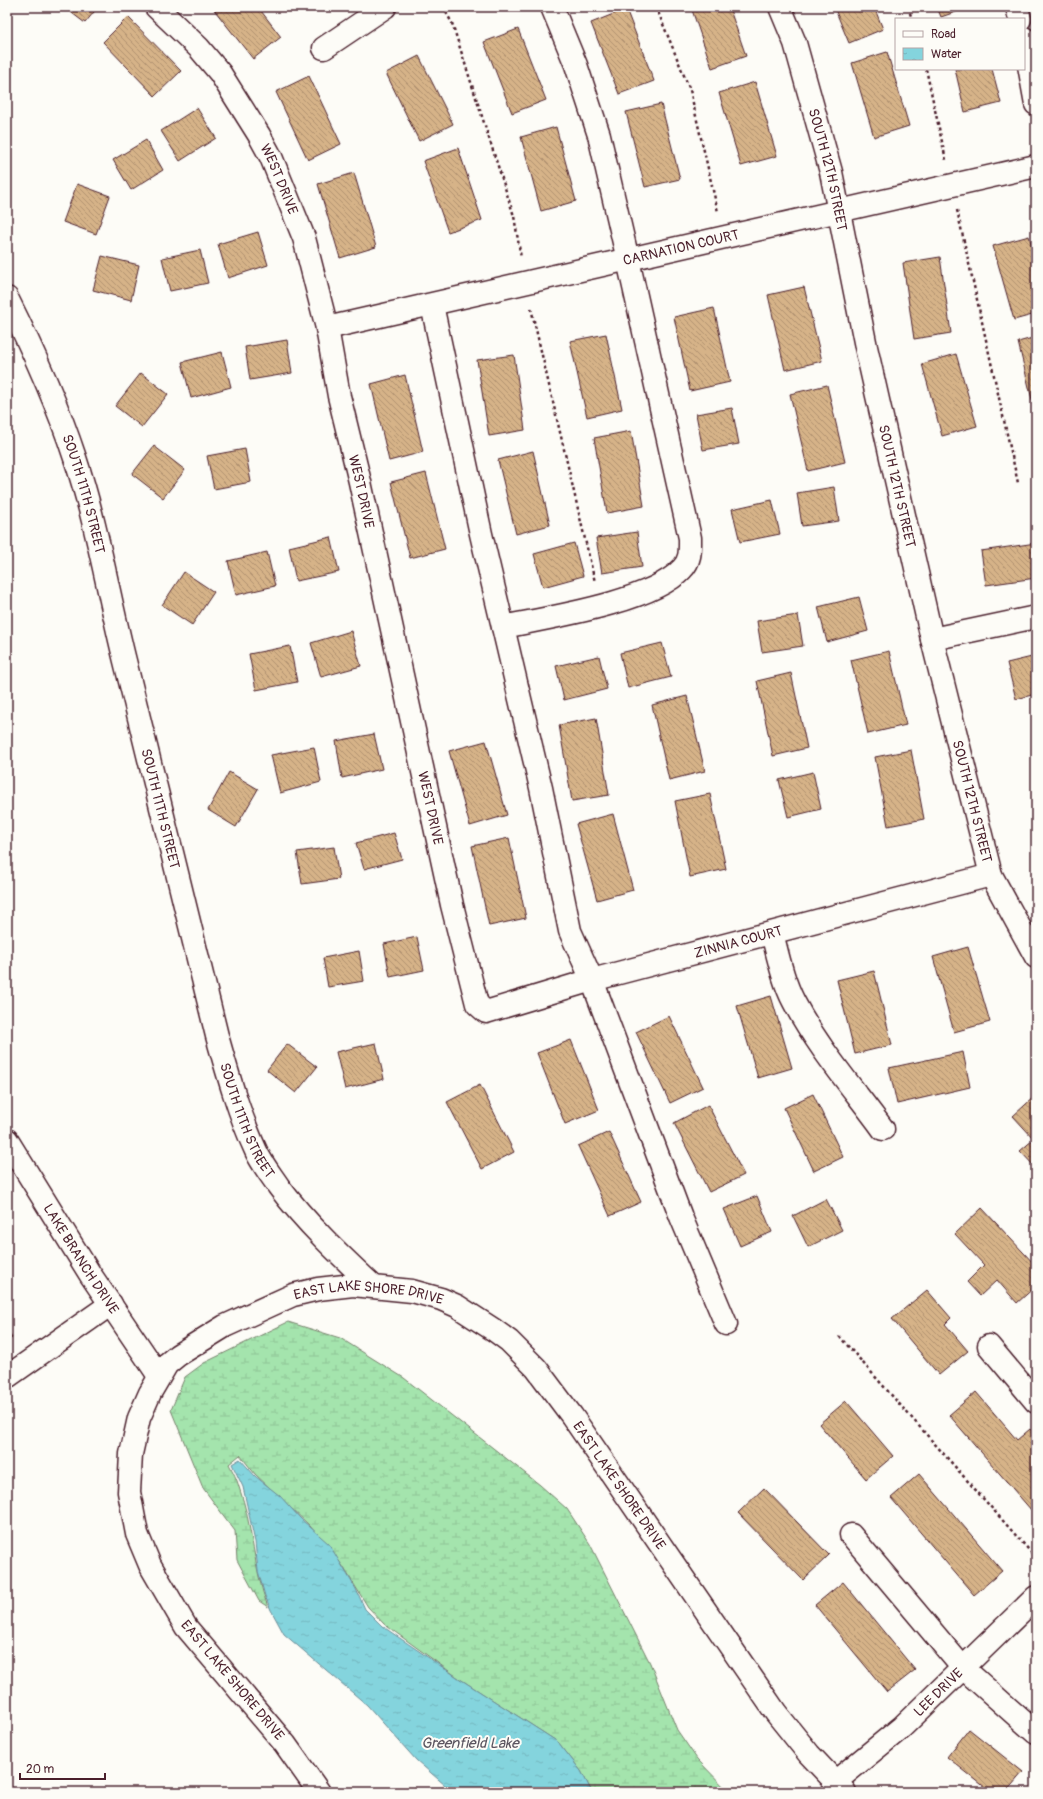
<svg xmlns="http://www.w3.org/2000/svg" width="1043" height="1799" font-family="Pangolin,sans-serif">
  <defs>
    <pattern id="wetland-marsh" width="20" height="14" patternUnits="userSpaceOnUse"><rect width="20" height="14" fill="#a4e4ad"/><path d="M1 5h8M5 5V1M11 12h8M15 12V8" fill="none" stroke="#8fc395"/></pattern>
    <pattern id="water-ripples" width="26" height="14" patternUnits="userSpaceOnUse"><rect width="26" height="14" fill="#84d4dd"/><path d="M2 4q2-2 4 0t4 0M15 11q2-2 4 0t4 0" fill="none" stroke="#74b6be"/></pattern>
    <pattern id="building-back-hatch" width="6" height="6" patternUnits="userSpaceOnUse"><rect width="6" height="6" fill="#d6b388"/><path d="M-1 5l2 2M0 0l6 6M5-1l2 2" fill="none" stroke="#b0916f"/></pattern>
  </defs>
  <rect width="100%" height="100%" fill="#fdfcf7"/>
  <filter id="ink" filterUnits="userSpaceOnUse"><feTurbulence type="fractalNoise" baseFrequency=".025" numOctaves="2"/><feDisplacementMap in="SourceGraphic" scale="8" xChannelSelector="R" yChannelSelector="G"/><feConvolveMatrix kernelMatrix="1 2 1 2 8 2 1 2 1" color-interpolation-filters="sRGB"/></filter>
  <g filter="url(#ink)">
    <path fill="url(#wetland-marsh)" stroke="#77826c" d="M288 1322 340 1338 404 1378 540 1485 567 1509 590 1544 650 1663 677 1730 697 1759 729 1792H592L581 1771 558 1742 460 1679 384 1624 368 1607 342 1565 310 1526 255 1474 240 1455 229 1464C233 1472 237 1479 239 1487 253 1526 253 1568 268 1607L259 1601 237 1560 235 1531 203 1488 171 1410 185 1377 204 1363Z"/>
    <path fill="url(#water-ripples)" stroke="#6d8c96" d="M240 1459 255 1476 280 1496 300 1518 329 1544 356 1589 365 1609 382 1626 460 1679 558 1742 581 1771 592 1792H453L416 1760 367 1705 284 1634 271 1610 265 1596 258 1571 255 1542 243 1487 232 1464Z"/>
    <g fill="url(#building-back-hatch)" stroke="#4a1f2b">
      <path d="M64 7H98L85 23Z"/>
      <path d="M212 7H258L281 37 253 59Z"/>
      <path d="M691 7H729L746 56 712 68Z"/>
      <path d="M834 7H874L883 29 849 43Z"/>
      <path d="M937 7H970L941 17Z"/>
      <path d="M626 9 654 81 619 94 591 23Z"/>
      <path d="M128 17 181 71 155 96 103 42Z"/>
      <path d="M518 29 546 100 512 113 484 42Z"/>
      <path d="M887 52 909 126 874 137 852 63Z"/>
      <path d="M419 56 453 124 419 141 386 73Z"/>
      <path d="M955 69H992L1001 103 965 112Z"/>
      <path d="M309 76 341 144 308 160 276 92Z"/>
      <path d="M755 82 777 156 741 166 719 93Z"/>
      <path d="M661 104 680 179 645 187 626 112Z"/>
      <path d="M197 108 216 138 180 161 161 131Z"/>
      <path d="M556 127 576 201 541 211 521 137Z"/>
      <path d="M146 140 163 170 131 190 113 160Z"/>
      <path d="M458 148 482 220 448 232 423 161Z"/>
      <path d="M354 173 376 247 340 258 318 184Z"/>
      <path d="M77 184 110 196 96 234 63 222Z"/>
      <path d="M258 232 268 265 228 278 218 244Z"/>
      <path d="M1029 236 1036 259V314L1014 320 993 246Z"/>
      <path d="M200 250 208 283 170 291 162 258Z"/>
      <path d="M102 256 139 265 131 300 93 290Z"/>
      <path d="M940 257 951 333 914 339 903 263Z"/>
      <path d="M804 287 822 361 785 370 768 295Z"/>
      <path d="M714 308 730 382 690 391 674 317Z"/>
      <path d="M606 334 622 409 587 417 570 341Z"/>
      <path d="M1036 337V416L1018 342Z"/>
      <path d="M287 340 292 373 250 380 245 347Z"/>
      <path d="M222 352 231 387 191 398 182 362Z"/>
      <path d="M956 354 977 426 942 436 922 364Z"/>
      <path d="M514 355 525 430 489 436 477 360Z"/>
      <path d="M141 373 168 394 142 427 115 406Z"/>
      <path d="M405 375 423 452 389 461 371 384Z"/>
      <path d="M827 385 845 462 808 471 790 394Z"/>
      <path d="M732 408 739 444 703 450 696 414Z"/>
      <path d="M631 431 644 506 607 513 594 438Z"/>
      <path d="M154 446 185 470 163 498 132 474Z"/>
      <path d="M245 449 251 482 214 489 207 456Z"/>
      <path d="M533 451 550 525 516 534 498 460Z"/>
      <path d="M426 473 445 549 410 558 391 482Z"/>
      <path d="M834 487 839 521 802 526 797 493Z"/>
      <path d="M772 500 780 534 740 542 732 509Z"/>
      <path d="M637 532 642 567 602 573 596 538Z"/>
      <path d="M331 537 339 572 296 581 289 547Z"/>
      <path d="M574 543 583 576 543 587 534 554Z"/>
      <path d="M1036 543V578L986 585 981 551Z"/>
      <path d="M267 552 275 586 236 595 228 561Z"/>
      <path d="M184 572 214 592 192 625 162 605Z"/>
      <path d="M859 597 868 631 827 642 818 607Z"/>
      <path d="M798 615 803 646 762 652 757 621Z"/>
      <path d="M351 631 361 666 321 677 311 643Z"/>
      <path d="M662 643 671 677 628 688 620 653Z"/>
      <path d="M290 646 297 682 256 690 249 654Z"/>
      <path d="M889 651 906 725 868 734 851 660Z"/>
      <path d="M599 656 607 689 564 700 556 666Z"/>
      <path d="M1036 656V694L1016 699 1007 663Z"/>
      <path d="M791 673 807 748 773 756 757 681Z"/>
      <path d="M687 696 705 771 669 780 652 705Z"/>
      <path d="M596 718 609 795 572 801 559 725Z"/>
      <path d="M374 734 382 769 342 778 336 741Z"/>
      <path d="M486 741 507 815 470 826 449 751Z"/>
      <path d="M314 747 321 782 280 793 271 755Z"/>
      <path d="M911 750 924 819 888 826 875 757Z"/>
      <path d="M229 772 258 789 236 827 208 810Z"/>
      <path d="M813 772 821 809 788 817 779 780Z"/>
      <path d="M710 794 726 869 690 877 675 801Z"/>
      <path d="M613 814 633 890 597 900 576 824Z"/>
      <path d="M394 833 402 859 364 869 356 843Z"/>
      <path d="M509 838 526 918 489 926 472 846Z"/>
      <path d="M334 847 339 879 302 884 297 852Z"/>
      <path d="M417 937 424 970 390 977 384 944Z"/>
      <path d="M968 947 990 1022 954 1032 933 957Z"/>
      <path d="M359 951 364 981 328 987 323 958Z"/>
      <path d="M874 971 892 1045 855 1054 837 980Z"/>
      <path d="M771 996 792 1068 758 1078 737 1006Z"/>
      <path d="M669 1016 703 1087 670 1103 636 1032Z"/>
      <path d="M571 1040 599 1110 565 1124 537 1053Z"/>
      <path d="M376 1043 384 1079 345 1089 336 1052Z"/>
      <path d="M287 1044 317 1067 296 1093 267 1070Z"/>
      <path d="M963 1052 970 1087 897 1104 889 1068Z"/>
      <path d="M480 1085 514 1152 482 1169 447 1102Z"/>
      <path d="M813 1094 843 1157 814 1171 784 1108Z"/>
      <path d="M1036 1095V1168L1020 1151 1034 1139 1013 1116Z"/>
      <path d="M708 1105 744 1175 709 1192 674 1123Z"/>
      <path d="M609 1132 641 1202 610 1216 578 1146Z"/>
      <path d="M757 1196 772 1232 740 1246 724 1209Z"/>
      <path d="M826 1199 842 1230 808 1247 793 1216Z"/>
      <path d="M982 1208 1036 1266V1286L1017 1303 997 1280 980 1296 967 1282 984 1265 955 1234Z"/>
      <path d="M927 1290 951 1318 945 1324 968 1351 939 1375 892 1319Z"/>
      <path d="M7 1331 12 1338 7 1341Z"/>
      <path d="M976 1392 1017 1440 1030 1429 1036 1436V1454L1033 1456 1036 1460V1508L1032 1511 949 1415Z"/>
      <path d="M846 1401 893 1456 866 1479 819 1424Z"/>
      <path d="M919 1474 1002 1571 974 1595 891 1498Z"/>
      <path d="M764 1488 829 1555 803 1580 738 1513Z"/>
      <path d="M843 1582 915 1670 887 1692 815 1605Z"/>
      <path d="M969 1729 1023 1772 1006 1792H991L947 1757Z"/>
    </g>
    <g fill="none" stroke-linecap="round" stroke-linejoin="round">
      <g stroke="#4a1f2b" stroke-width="25">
        <g id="minor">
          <path id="s1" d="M156 7 199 48 220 73 259 135 271 157 304 238 327 328 339 396 360 482 452 905 477 1004 486 1012 592 980 991 875"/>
          <path id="s2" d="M780 7 795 43 831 172 866 347 932 639 991 875 1036 957"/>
          <path d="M1017 7 1020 19"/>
          <path d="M1024 38 1036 104"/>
          <path d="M324 48 385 7"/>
          <path id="s3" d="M7 298C33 350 57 403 75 458 97 524 108 593 125 661 155 786 186 911 217 1036 228 1075 239 1114 256 1151 262 1164 271 1175 279 1187 306 1223 340 1255 373 1286"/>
          <path d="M432 305 481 534 541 788 570 931 592 980 681 1217 726 1324"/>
          <path id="s4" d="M327 328 1036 166"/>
          <path d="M503 627C547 618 652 602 682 569 691 560 690 550 690 538L628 260 599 135 576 65 552 7"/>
          <path d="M932 639 1036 617"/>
          <path d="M772 933C778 956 783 981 794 1002 818 1048 853 1088 883 1129"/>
          <path id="s5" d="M7 1140 90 1274 159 1376"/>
          <path d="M989 1346 1036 1402"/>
          <path d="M7 1377 111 1304"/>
          <path d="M851 1535 962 1667 1036 1733"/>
          <path id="s6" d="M835 1782 902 1727 1036 1597"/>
          <path id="s7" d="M319 1792 285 1744 186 1627 150 1565 137 1534 129 1492 131 1454 139 1418 150 1393 167 1364 178 1355 225 1326 293 1295 318 1289 353 1285 412 1291 441 1299 457 1306 494 1330 509 1341 536 1368 572 1416 776 1713 809 1754 845 1792"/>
        </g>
      </g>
      <g stroke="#4a1f2b" stroke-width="2.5" stroke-dasharray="3 3" stroke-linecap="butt">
        <path d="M443 7 452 23 514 216 521 258"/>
        <path d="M656 7 690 90 718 212"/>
        <path d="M908 7 912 19"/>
        <path d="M926 69 946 160"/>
        <path d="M957 210 1018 483"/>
        <path d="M531 308 595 582"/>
        <path d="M839 1336 1036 1558"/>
      </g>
      <use href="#minor" stroke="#fdfcf7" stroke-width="22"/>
    </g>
  </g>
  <g text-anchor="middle" stroke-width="4" stroke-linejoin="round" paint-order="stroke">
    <g font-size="14" fill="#4a1f2b" stroke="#fdfcf7">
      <text dy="5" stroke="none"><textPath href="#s2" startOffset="170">SOUTH 12TH STREET</textPath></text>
      <text dy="5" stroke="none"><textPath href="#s1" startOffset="214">WEST DRIVE</textPath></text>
      <text dy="5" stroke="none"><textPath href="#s4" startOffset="363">CARNATION COURT</textPath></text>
      <text dy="5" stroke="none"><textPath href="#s2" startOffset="494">SOUTH 12TH STREET</textPath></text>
      <text dy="5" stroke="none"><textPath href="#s1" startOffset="538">WEST DRIVE</textPath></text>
      <text dy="5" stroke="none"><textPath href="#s3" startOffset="211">SOUTH 11TH STREET</textPath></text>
      <text dy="5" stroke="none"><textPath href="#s2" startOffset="818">SOUTH 12TH STREET</textPath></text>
      <text dy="5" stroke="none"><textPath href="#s1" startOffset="862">WEST DRIVE</textPath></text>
      <text dy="5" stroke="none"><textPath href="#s3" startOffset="535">SOUTH 11TH STREET</textPath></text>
      <text dy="5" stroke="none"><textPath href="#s1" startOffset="1337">ZINNIA COURT</textPath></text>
      <text dy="5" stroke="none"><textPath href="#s3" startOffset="859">SOUTH 11TH STREET</textPath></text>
      <text dy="5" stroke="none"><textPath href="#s5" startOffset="140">LAKE BRANCH DRIVE</textPath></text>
      <text dy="5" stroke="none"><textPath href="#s7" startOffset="717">EAST LAKE SHORE DRIVE</textPath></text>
      <text dy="5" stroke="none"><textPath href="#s7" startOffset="1053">EAST LAKE SHORE DRIVE</textPath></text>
      <text transform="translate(233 1680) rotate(50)" y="5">EAST LAKE SHORE DRIVE</text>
      <text dy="5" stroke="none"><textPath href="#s6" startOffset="137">LEE DRIVE</textPath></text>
    </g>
    <g font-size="15" font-style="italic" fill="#5b5560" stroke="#fdfcf7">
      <text x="470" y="1748">Greenfield Lake</text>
    </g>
  </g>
  <rect width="1043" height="1799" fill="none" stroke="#fdfcf7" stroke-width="24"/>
  <rect x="12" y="12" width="1019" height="1775" fill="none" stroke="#4a1f2b" stroke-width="1.5" filter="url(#ink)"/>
  <rect x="895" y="18" width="130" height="52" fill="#fdfcf7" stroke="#b5a4a5"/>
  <rect x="903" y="31" width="20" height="6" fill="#fdfcf7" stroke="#b5a4a5"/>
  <text x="931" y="38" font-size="12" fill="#4a1f2b">Road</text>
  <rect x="903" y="48" width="20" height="12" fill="url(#water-ripples)" stroke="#b5a4a5"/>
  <text x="931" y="58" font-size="12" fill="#4a1f2b">Water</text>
  <path d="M20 1773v6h85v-6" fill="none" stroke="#4a1f2b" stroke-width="2"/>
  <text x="26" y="1773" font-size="12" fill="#4a1f2b" stroke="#fdfcf7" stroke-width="3" paint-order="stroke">20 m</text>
</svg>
